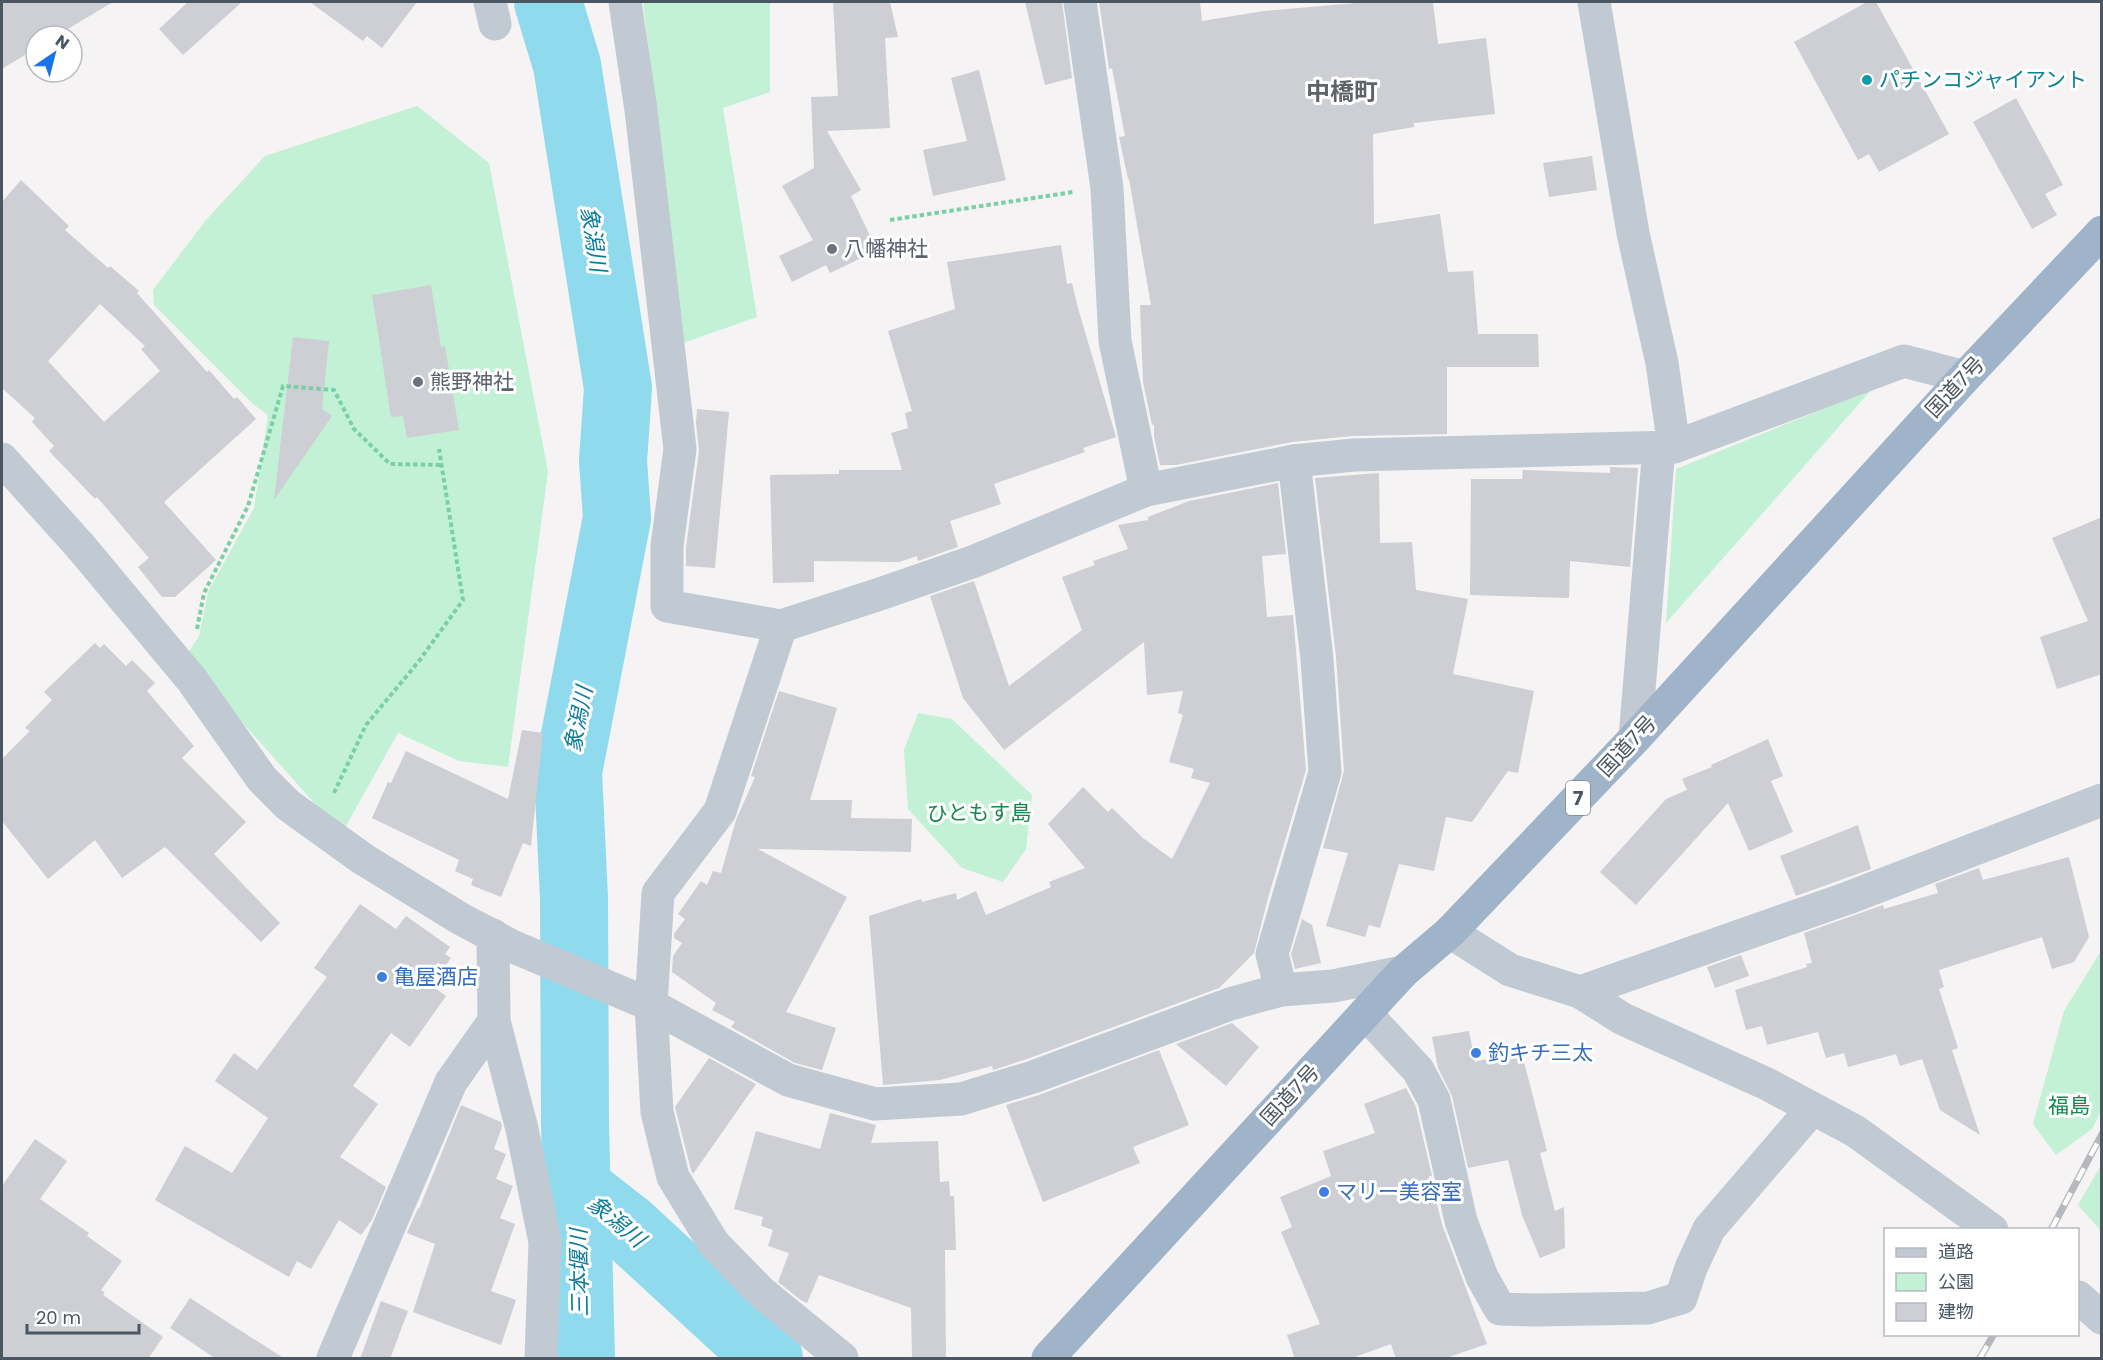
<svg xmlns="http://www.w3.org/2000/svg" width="2103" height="1360" font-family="Poppins,'Noto Sans JP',sans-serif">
  <rect width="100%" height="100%" fill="#f5f3f3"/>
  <g fill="#c3f1d5">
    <path d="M643 2H770V92L723 108 757 317 683 343Z"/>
    <path d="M417 106 489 163 548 472 508 767 459 761 398 733 346 826 333 824 225 703 188 653 199 636 208 592 254 508 268 415 254 405 154 305 153 290 206 220 265 156Z"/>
    <path d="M1872 389 1666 623 1676 469Z"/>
    <path d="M918 713 952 719 1032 795 1026 849 1003 882 962 868 908 809 904 750Z"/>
    <path d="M2101 951V1111L2092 1129 2056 1155 2033 1124 2064 1011Z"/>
    <path d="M2101 1165V1231L2078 1205Z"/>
  </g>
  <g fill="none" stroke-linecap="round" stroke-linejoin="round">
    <g stroke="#90daee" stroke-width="68">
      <path d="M548 2 567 65 618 388 613 461 617 518 568 772 574 898 575 1125 581 1358"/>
      <path d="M577 1188 627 1227 769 1358"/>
    </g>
  </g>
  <g fill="#cdcfd5" fill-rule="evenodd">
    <path d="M2 2H113L56 36H36V48L2 69Z"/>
    <path d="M188 2H242L183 55 159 29Z"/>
    <path d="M310 2H417L382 48 367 36 363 41Z"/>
    <path d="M833 2H890L898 37 885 38 890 128 827 131 861 190 851 196 873 242 867 245 872 253 830 273 826 265 792 282 779 256 813 240 782 186 814 168 811 97 838 96Z"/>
    <path d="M1025 2H1062L1072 78 1045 85Z"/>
    <path d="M1099 2H1200L1202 21 1264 11 1367 2H1433L1438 44 1486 38 1495 114 1414 123V127L1373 134 1374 224 1440 214 1448 272 1473 271 1478 334H1538L1539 367H1447V434L1353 436 1292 442 1176 465H1160L1154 436V424L1152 425 1143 382 1140 305H1151L1129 179H1128L1119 137 1125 136 1112 68 1109 69Z"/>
    <path d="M1867 2H1876L1949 134 1879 172 1869 154 1858 160 1794 42Z"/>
    <path d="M979 70 1006 180 933 196 923 150 967 141 951 78Z"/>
    <path d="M2016 98 2063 185 2045 194 2057 215 2032 229 1973 122Z"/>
    <path d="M1592 156 1597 190 1549 197 1543 163Z"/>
    <path d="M21 180 69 226 65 230 108 268 110 266 139 291 137 293 207 372 209 370 234 399 237 397 256 419 164 502 216 560 175 597H162L138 567 149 558 97 497 95 499 49 451 54 446 32 422 35 418 2 388V202ZM100 304 145 346 141 349 160 371 104 422 48 361Z"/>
    <path d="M1061 245 1067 284 1072 283 1078 308 1116 437 1083 448 1085 452 994 484 1001 504 950 521 958 547 918 561 917 556 899 562 814 561V582L773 583 770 475 839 474V470H902L891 433 908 428 905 413 912 411 888 331 955 309 947 262Z"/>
    <path d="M431 285 441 347 445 346 459 430 407 438 403 416 391 417 372 295Z"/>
    <path d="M293 337 329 341 322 409 332 416 274 500Z"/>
    <path d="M697 409 729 412 715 568 686 566V547L699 451 696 423Z"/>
    <path d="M1610 467 1638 468 1630 567 1570 561 1569 598 1470 595 1471 479H1522L1523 470 1610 473Z"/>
    <path d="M1379 473 1380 543 1412 542 1416 590 1468 599 1453 674 1534 691 1518 773 1508 771 1472 822 1446 817 1434 871 1399 864 1380 928 1369 925 1365 937 1326 926 1348 853 1323 848 1344 771 1336 657 1315 478Z"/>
    <path d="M1278 483 1286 554 1262 556 1267 617 1293 615 1306 770 1268 898 1254 953 1219 988 1027 1059 993 1070 992 1066 940 1080 883 1085 869 916 921 899 922 902 956 893 957 900 976 891 986 915 1051 887 1049 882 1085 868 1048 824 1083 787 1108 812 1112 808 1143 838 1172 859 1210 783 1191 778 1194 769 1169 762 1183 715 1178 713 1183 691 1147 695 1144 642 1004 750 963 698 930 596 974 581 1009 686 1082 630 1062 577 1095 565 1093 561 1128 549 1118 525 1148 520V517L1189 501Z"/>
    <path d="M2102 517V674L2057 689 2040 637 2088 621 2052 538Z"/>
    <path d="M95 643 100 648 104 644 126 666 132 660 155 683 147 691 194 746 182 758 246 822 214 854 280 923 261 942 165 847 122 878 95 840 48 879 2 821V759L30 731 25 728 52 700 44 692Z"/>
    <path d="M779 691 837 708 810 800H852L851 818 912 819 911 852 758 849 847 897 786 1012 836 1028 822 1070 795 1063 731 1027 735 1022 712 1010 716 1003 672 972 673 956 682 943 674 938V934L685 919 678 914 701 881 707 885 713 871 721 873 736 820 755 777 751 776Z"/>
    <path d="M522 730 543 733 531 846 523 843 501 897 471 885 473 879 455 871 459 860 372 818 388 782 391 783 406 751 508 799Z"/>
    <path d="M1768 739 1783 776 1771 781 1793 832 1749 851 1728 803 1636 905 1600 872 1666 799 1687 790 1682 779 1712 767 1711 765Z"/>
    <path d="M1858 825 1871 869 1796 896 1780 856Z"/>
    <path d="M2069 857 2089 937 2074 962 2052 969 2042 937 1939 970 1944 987 1939 989 1958 1048 1952 1050 1980 1135 1940 1110 1922 1059 1900 1066 1896 1054 1848 1067 1844 1053 1826 1058 1818 1032 1767 1045 1762 1026 1746 1030 1735 990 1807 967 1806 964 1812 963 1804 933 1883 905 1884 909 1938 893 1935 884 1979 868 1983 880Z"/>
    <path d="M360 904 396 929 406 916 450 947 445 954 451 958 432 986 446 996 410 1047 391 1033 353 1086 378 1104 340 1157 386 1187 372 1220 361 1235 339 1220 311 1269 297 1261 289 1277 155 1200 185 1146 232 1173 268 1118 215 1081 234 1053 257 1070 327 977 314 968Z"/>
    <path d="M1302 919 1312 925 1321 963 1295 969 1291 954Z"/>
    <path d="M1741 955 1749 976 1715 988 1707 967Z"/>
    <path d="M1232 1023 1259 1047 1226 1086 1176 1044Z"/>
    <path d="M1469 1031 1475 1062 1521 1050 1547 1151 1540 1153 1555 1211 1564 1207 1565 1248 1540 1258 1522 1215 1508 1160 1468 1168 1452 1096 1438 1068 1432 1037Z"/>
    <path d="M1159 1050 1189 1125 1133 1147 1140 1163 1043 1202 1006 1105 1039 1095Z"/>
    <path d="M709 1058 756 1084 693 1174 691 1170 675 1107Z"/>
    <path d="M1406 1088 1416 1107 1432 1176H1429L1443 1227 1487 1344 1443 1359H1396L1391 1344 1349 1359H1295L1287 1335 1320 1324 1281 1232 1292 1227 1280 1197 1331 1176 1323 1151 1375 1133 1364 1104Z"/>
    <path d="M461 1105 501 1122 502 1127 494 1149 506 1154 496 1179 513 1186 500 1218 515 1224 491 1291 516 1300 501 1345 413 1312 435 1244 407 1233 418 1208 419 1209Z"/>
    <path d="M830 1113 876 1125 871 1143 938 1141 940 1182 949 1181 950 1196H954L956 1250H945L946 1359H912L911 1308 819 1275 807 1303 802 1301 778 1282 789 1253 768 1246 773 1230 761 1226 763 1217 734 1209 756 1131 820 1149Z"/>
    <path d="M35 1139 67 1161 40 1199 89 1233 87 1236 122 1261 101 1290 105 1293 103 1295 163 1337 148 1359H2V1186Z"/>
    <path d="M190 1298 285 1359H216L170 1328Z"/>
    <path d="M381 1301 408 1311 390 1359H360Z"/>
  </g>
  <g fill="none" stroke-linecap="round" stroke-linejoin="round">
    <g stroke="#7ad0a6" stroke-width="4" stroke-dasharray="4.5 3" stroke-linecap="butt">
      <path d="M890 220 1073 192"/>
      <path d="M197 629 204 593 248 506 283 386 334 390 354 429 390 464 441 465"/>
      <path d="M334 793 366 725 419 661 463 600 439 449"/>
    </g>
    <g stroke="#c1cad2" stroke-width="33">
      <path d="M490 2 495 24"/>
      <path d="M625 2 641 110 680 449 667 546V606L781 626"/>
      <path d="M1080 2 1107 188 1115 341 1146 490"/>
      <path d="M1594 2 1633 233 1662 363 1674 447"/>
      <path d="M81 547 192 680 262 779 288 805 363 859 461 919 514 947 651 1005 788 1080 875 1104 961 1099 1033 1077 1230 1004 1281 990 1333 986 1403 972"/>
      <path d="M1635 738 1659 447"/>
      <path d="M1450 932 1510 970 1580 992 1623 1019 1767 1084 1855 1131 1992 1230"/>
      <path d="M493 935 494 1021 522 1129 545 1242 541 1358"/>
      <path d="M1281 990 1272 954 1325 772 1317 659 1294 461"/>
      <path d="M1580 992 1848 898 2102 800"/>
      <path d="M1365 1013 1418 1070 1434 1100 1461 1221 1482 1277 1500 1309 1536 1310 1648 1308 1681 1298 1691 1268 1709 1229 1812 1109"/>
      <path d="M2078 1297 2102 1318"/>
      <path d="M333 1358 451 1082 494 1021"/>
      <path d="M842 1358 761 1292 714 1244 673 1177 657 1112 651 1005 658 893 720 811 781 626 877 595 975 561 1146 490 1294 461 1354 455 1674 447 1904 361 1965 377"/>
    </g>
    <path stroke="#c1cad2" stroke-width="33" d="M2 459 81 547"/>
    <path stroke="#9fb4c9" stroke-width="33" d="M1048 1358 1403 972 1450 932 1635 738 1965 377 2102 232"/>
    <g stroke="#b5b8bd" stroke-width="7">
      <g id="rail">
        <path d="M2051 1230 2102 1134"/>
        <path d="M1980 1358 1994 1334"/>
      </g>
    </g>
    <use href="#rail" stroke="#fff" stroke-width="4.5" stroke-dasharray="14" stroke-linecap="butt"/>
  </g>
  <circle fill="#0f9aa8" stroke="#fff" stroke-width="2" cx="1867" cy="80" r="6"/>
  <g fill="#6b7280" stroke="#fff" stroke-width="2">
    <circle cx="832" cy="249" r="6"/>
    <circle cx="418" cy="382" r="6"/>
  </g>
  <g fill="#3f7fe0" stroke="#fff" stroke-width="2">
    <circle cx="382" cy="977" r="6"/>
    <circle cx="1476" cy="1053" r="6"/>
    <circle cx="1324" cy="1192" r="6"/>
  </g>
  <g text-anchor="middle" stroke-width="6" stroke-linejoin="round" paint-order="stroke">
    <rect fill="#fff" stroke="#808990" stroke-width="1.5" x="1566" y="781" width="24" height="34" rx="4.5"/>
    <g font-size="20" font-weight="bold" fill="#4a5661">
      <text x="1578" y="805">7</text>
    </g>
    <g font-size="21" fill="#0d838f" stroke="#fff" text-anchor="start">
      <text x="1879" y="87">パチンコジャイアント</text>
    </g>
    <g font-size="21" fill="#5b616d" stroke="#fff" text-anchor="start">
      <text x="844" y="256">八幡神社</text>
      <text x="430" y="389">熊野神社</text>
    </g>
    <g font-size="21" fill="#4a5661" stroke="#fff">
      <text transform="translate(1955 387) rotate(-47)" y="7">国道7号</text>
      <text transform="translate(1627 746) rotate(-47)" y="7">国道7号</text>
      <text transform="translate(1290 1095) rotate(-47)" y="7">国道7号</text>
    </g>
    <g font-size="21" fill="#17864f" stroke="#fff">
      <text x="979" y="820">ひともす島</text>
      <text x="2069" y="1113">福島</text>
    </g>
    <g font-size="21" fill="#366cbe" stroke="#fff" text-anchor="start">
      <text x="394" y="984">亀屋酒店</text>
      <text x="1488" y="1060">釣キチ三太</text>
      <text x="1336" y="1199">マリー美容室</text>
    </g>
    <g font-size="22" font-style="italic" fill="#0c7c9b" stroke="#fff">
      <text transform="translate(594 239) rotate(81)" y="8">象潟川</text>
      <text transform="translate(578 719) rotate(-79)" y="8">象潟川</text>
      <text transform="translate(617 1221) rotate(40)" y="8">象潟川</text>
      <text transform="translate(579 1273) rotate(-91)" y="8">三本堰川</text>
    </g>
    <g font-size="24" font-weight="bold" fill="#5f6368" stroke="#fff">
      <text x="1342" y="100">中橋町</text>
    </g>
  </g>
  <rect width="2103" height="1360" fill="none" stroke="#4a5661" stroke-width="6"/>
  <rect x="1884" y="1228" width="195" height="108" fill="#ffffff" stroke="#b7bbc0" stroke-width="1.5"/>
  <rect x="1896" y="1248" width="30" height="9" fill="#c1cad2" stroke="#b7bbc0" stroke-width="1.5"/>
  <text x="1938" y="1258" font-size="18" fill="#4a5661">道路</text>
  <rect x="1896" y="1273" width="30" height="18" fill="#c3f1d5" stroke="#b7bbc0" stroke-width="1.5"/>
  <text x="1938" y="1288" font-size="18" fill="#4a5661">公園</text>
  <rect x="1896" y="1303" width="30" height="18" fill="#cdcfd5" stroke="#b7bbc0" stroke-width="1.5"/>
  <text x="1938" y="1318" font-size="18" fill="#4a5661">建物</text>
  <g transform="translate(54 54) rotate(35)"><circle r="28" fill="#ffffff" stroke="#b7bbc0" stroke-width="1.5"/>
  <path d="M0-4.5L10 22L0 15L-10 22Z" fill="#1a73e8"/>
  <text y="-9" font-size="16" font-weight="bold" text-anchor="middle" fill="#4a5661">N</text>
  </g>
  <path d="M27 1324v9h112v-9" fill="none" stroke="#4a5661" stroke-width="3"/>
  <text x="36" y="1324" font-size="18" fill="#4a5661" stroke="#ffffff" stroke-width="4.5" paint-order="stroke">20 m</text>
</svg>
